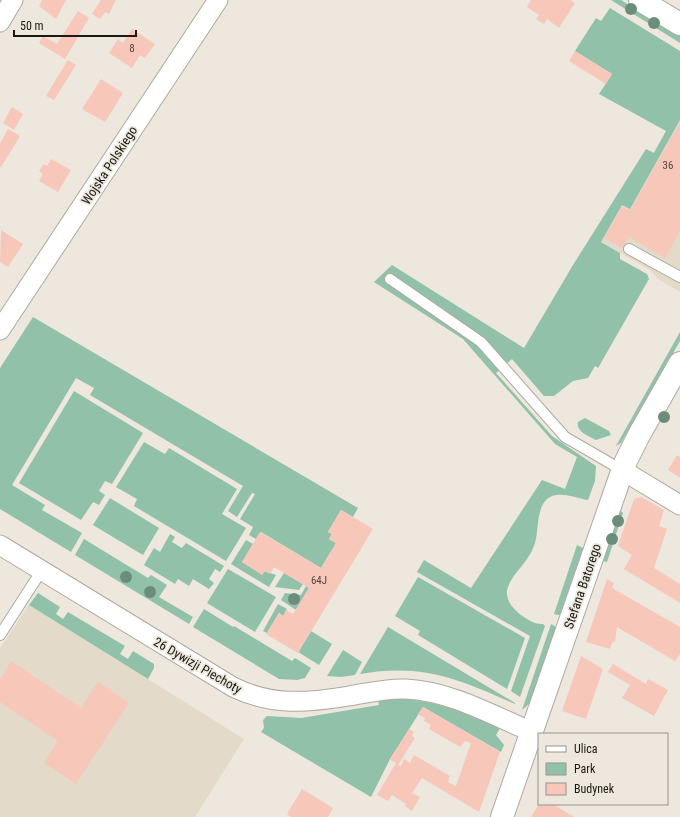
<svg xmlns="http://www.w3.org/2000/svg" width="680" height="817" font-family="'Roboto Condensed',sans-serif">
  <rect width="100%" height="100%" fill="#ede7dd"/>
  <g fill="#e4dac9">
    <path d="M680 107V292L658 279 650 270 593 237 653 153Z"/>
    <path d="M29 605 244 739 195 817H0V648Z"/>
  </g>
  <g fill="#91c2a9">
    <path d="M611 0H621L680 36V43Z"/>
    <path d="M610 8 680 51V120L630 209 622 205 601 242 620 253V259L647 274 649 279 598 368 595 366 588 378 573 381 554 396H544L512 359 496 373 552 436 596 466 595 481 588 500C577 498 562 492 552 496 534 504 540 532 534 546 524 573 487 588 521 615 527 619 535 625 543 624L545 626 520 697 511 691 530 636 417 572 424 560 471 588 542 480 565 489 577 457 555 444 463 339 374 282 392 265 524 348 573 265 646 149 654 153 666 131 599 94 612 74 575 51 596 18 601 21Z"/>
    <path d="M33 317 358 508 353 517 341 510 328 532 332 534 329 539 336 543 321 568 261 532 256 539 249 535 253 527 240 519 255 494 252 493 237 517 228 511 243 486 90 395 94 388 76 378 12 485 45 505 42 510 82 533 71 552 0 509V368Z"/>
    <path d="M680 332V341L621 443 616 446Z"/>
    <path d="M74 391 143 433 112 484 105 481 99 491 105 495 99 505 93 502 81 520 19 483Z"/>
    <path d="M585 418 609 431 611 435 596 440C589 436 576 432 578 422Z"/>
    <path d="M144 442 165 454 169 448 237 489 222 514 246 528 226 561 134 506 137 499 116 487Z"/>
    <path d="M110 498 159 528 143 555 93 525Z"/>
    <path d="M620 510 623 513 607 562 603 561Z"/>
    <path d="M170 534 175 537 172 542 182 548 186 543 224 566 220 572 215 569 209 579 214 583 209 589 193 579 189 586 178 579 175 584 144 565 154 548 160 552Z"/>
    <path d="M84 539 148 578 151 575 167 585 159 597 193 617 189 624 75 555Z"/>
    <path d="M246 540 253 544 242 562 262 574 265 571 276 575 269 587 231 564Z"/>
    <path d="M577 545 583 548 560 615H558L554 614Z"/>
    <path d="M228 569 276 597 255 632 207 603Z"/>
    <path d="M284 573 303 584 299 590 275 587Z"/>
    <path d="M418 577 525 638 507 689 418 635 420 631 395 616Z"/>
    <path d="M306 586 309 588 296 610 281 600 285 593 301 595Z"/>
    <path d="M38 593 60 607 56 614 63 619 68 612 125 646 120 654 128 659 133 651 154 664V668L148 679 29 605Z"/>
    <path d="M278 604 287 609 283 616 279 613 267 633 263 631Z"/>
    <path d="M204 609 233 627 234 626 292 661 295 658 311 668 305 678 297 680 279 679 193 627Z"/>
    <path d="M551 624 556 627 530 703 522 710Z"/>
    <path d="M388 627 515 703V704C459 679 422 663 360 674Z"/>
    <path d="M311 631 332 644 319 665 298 652Z"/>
    <path d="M343 650 362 662 355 675 341 677 327 676Z"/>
    <path d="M400 698C440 702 464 712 500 728L496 735 504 745 501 752 423 707 390 759 371 797 261 732 264 728 263 720 267 716 301 718 379 705 378 699Z"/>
  </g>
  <g fill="#f7c7ba">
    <path d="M42 0H66L56 19 39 6Z"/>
    <path d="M101 0H116L109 14 105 12 100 19 92 14Z"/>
    <path d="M531 0H570L575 3 559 28 547 19 544 24 536 19 539 15 527 7Z"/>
    <path d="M78 11 89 18 65 59 39 43 43 36 57 44Z"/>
    <path d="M132 29 155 44 145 58 140 55 132 68 109 53 118 39 123 43Z"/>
    <path d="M575 51 612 74 606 84 569 61Z"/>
    <path d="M68 60 76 65 54 100 46 96Z"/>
    <path d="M101 79 123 93 105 122 82 109Z"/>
    <path d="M12 107 23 114 14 130 3 123Z"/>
    <path d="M680 122V231L665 258 629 237 622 248 604 238 622 207 630 211Z"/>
    <path d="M8 129 20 136 1 167 0 166V144Z"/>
    <path d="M51 159 71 170 58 192 39 181 43 174 39 171 44 164 47 166Z"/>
    <path d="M1 230 23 244 8 267 0 262Z"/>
    <path d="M677 455 680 457V478L668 470Z"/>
    <path d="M641 497 664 510 659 526 667 529 654 568 680 584V603L624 569 632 555 618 546 634 499Z"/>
    <path d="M341 510 373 529 298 653 266 634 279 613 283 616 286 610 293 614 309 588 274 567 270 574 265 571 262 575 242 562 260 532 321 568 336 543 329 539 332 534 328 532Z"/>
    <path d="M607 579 614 583 612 588 680 627V654L675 661 617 627 615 642 613 641 610 649 586 642Z"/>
    <path d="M581 656 603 669 586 719 562 711Z"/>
    <path d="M11 661 81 708 98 682 129 703 76 784 44 763 58 741 0 702V679Z"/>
    <path d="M613 664 646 684 648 679 668 690 654 716 622 698 630 685 608 672Z"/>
    <path d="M423 707 500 752 479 812 422 778 412 793 420 797 412 811 405 806 406 804 392 795 388 801 377 795 396 763 390 760 409 729 414 732 412 736 415 738 398 765 401 766 404 759 410 763 414 755 450 776 448 782 456 786 471 743 465 741 460 747 429 729 431 725 424 721 425 718 418 714Z"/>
    <path d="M302 789 333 808 328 817H291L287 814Z"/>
    <path d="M539 804H553L574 817H531Z"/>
  </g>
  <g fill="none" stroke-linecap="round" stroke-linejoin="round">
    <g stroke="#afa99f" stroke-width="12">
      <g id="service">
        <path d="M629 249 680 277"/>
        <path d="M390 279 481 342 565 437 622 470"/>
        <path d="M0 635 42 570"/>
      </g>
    </g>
    <g stroke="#afa99f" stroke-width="21">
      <g id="minor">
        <path d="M0 22 13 0"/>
        <path d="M0 330 218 0"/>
        <path d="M622 470 680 505"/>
        <path d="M0 545 233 687C271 706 307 703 349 696 368 693 386 688 406 689 450 691 492 715 532 732"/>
      </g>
    </g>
    <g stroke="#afa99f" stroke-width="24">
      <path id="tertiary" d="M502 817 625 463 639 435 680 363"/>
    </g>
    <g stroke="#afa99f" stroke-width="24">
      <path id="secondary" d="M640 0 680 24"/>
    </g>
    <use href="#service" stroke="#fff" stroke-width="10"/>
    <use href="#minor" stroke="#fff" stroke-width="19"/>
    <use href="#tertiary" stroke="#fff" stroke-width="22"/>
    <use href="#secondary" stroke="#fff" stroke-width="22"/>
  </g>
  <g fill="#6b8e7c">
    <circle cx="631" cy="9" r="6"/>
    <circle cx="654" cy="23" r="6"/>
    <circle cx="664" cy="417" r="6"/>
    <circle cx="618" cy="521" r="6"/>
    <circle cx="612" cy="539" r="6"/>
    <circle cx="126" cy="577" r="6"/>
    <circle cx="150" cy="592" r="6"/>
    <circle cx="294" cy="599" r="6"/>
  </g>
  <g text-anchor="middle" stroke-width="3.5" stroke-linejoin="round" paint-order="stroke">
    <g font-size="11" fill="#52443e">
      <text x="132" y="52">8</text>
      <text x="668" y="169">36</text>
      <text x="319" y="584">64J</text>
    </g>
    <g font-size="13" fill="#1b1915" stroke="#ede7dd">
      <text transform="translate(109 165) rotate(-57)" y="5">Wojska Polskiego</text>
      <text transform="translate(582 586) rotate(-71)" y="5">Stefana Batorego</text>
      <text transform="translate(198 665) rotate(30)" y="5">26 Dywizji Piechoty</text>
    </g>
  </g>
  <rect x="538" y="733" width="130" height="72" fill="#ede7dd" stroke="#99958d"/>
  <rect x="546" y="746" width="20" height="6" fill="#ffffff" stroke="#99958d"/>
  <text x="574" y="753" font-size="12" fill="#1b1915">Ulica</text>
  <rect x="546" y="763" width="20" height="12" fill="#91c2a9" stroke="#99958d"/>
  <text x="574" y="773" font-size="12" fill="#1b1915">Park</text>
  <rect x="546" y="783" width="20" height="12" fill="#f7c7ba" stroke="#99958d"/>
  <text x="574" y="793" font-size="12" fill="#1b1915">Budynek</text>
  <path d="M14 30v6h122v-6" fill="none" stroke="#1b1915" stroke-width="2"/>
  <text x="20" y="30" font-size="12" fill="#1b1915" stroke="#ede7dd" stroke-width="3" paint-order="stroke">50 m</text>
</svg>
